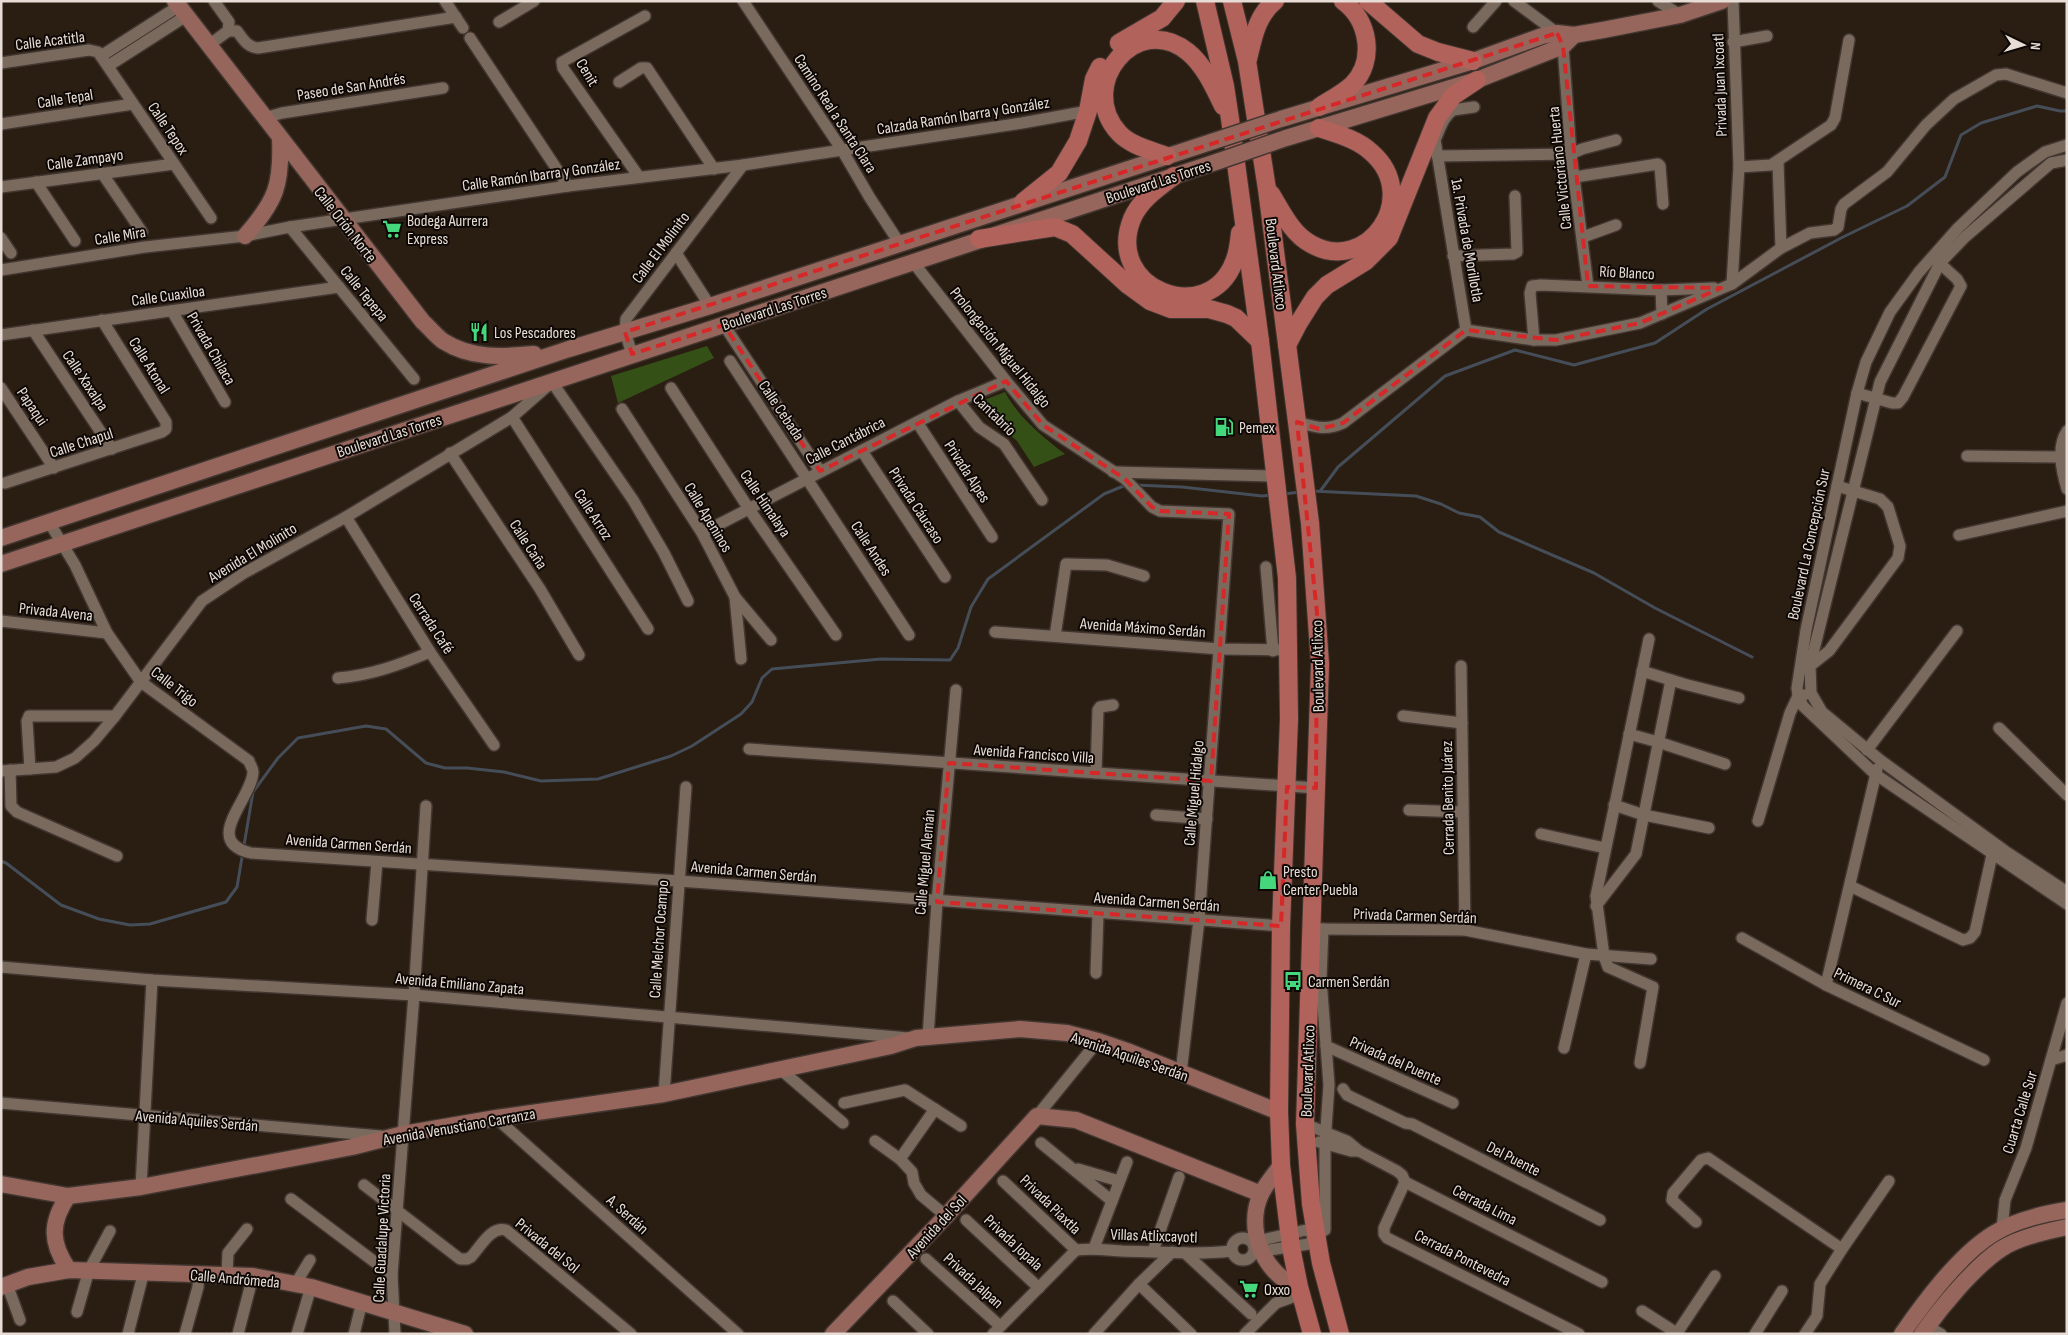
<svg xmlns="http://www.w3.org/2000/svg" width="2068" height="1335" font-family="'Sofia Sans Condensed',sans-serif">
  <rect width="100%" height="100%" fill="#2a1d12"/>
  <g fill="#355017">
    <path d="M707 346 714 358 618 403 611 376Z"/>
    <path d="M1005 392C1018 417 1043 437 1065 454L1034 467 1017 441 974 404Z"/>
  </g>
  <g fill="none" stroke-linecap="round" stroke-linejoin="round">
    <g stroke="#454e58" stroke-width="3">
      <path d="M1135 485 1182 487 1262 496 1273 495"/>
      <path d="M1321 490 1338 467 1445 376 1515 350 1574 365 1655 343 1707 309 1843 237 1907 206 1945 177 1961 135 1981 123 2037 106 2060 111H2067"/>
      <path d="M1312 491 1416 496 1441 504 1459 513 1480 517 1499 532 1594 573 1655 608 1752 657"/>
      <path d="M1284 494 1300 492"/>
      <path d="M1 861 6 863 61 905 99 919 130 925 150 924 226 902 237 887 253 792 278 758 298 738 366 726 386 729 426 763 445 768H467L504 772 541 781 598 779 671 756 692 746 741 714 752 702 762 678 772 669 881 659 950 660 958 648 971 607 988 579 1104 494 1126 485"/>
    </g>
    <g stroke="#413630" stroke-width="14">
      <g id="street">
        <path d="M214 1 229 22 228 31"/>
        <path d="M445 1 463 28"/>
        <path d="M743 1 842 150 870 198 900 244"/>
        <path d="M1514 1 1557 33 1563 46 1571 154 1588 286"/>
        <path d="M1658 1 1680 15"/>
        <path d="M499 22 534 1"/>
        <path d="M1473 27 1496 1"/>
        <path d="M470 38 568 186"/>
        <path d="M1733 42 1767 36"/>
        <path d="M209 45 228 31H237C243 39 247 47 258 48L456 17"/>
        <path d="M101 56 179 6"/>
        <path d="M1 63 89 50 98 52 211 218"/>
        <path d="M108 66 186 16"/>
        <path d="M619 82 641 68H647L714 169"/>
        <path d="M264 118 282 113 443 88"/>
        <path d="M1 124 133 104"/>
        <path d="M2067 145 2045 152 2017 172 1958 228 1919 272 1890 312 1866 362 1857 393 1806 630 1797 688 1798 696 1803 706 1875 774 2067 904"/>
        <path d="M1437 156 1571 154 1582 149 1616 140"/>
        <path d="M2067 160 2051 163 1965 237 1940 263 1880 382 1810 666 1811 693 1822 712 1880 760 2005 851 2067 892"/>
        <path d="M1778 162 1781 248"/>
        <path d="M1739 167 1771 165 1831 125 1835 118 1849 40"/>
        <path d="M102 173 142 232"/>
        <path d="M639 177 563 68 562 62 645 16"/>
        <path d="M1575 177 1658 164 1660 166 1663 204"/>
        <path d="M36 182 75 241"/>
        <path d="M1 187 174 164"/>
        <path d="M290 227 414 379"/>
        <path d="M1583 237 1616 225"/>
        <path d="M1 238 11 253"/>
        <path d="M676 253 710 306"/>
        <path d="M1453 256 1513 254 1517 252 1515 196"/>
        <path d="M913 262 1006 381 1043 425 1125 479 1152 507 1160 511 1229 514 1199 920 1181 1073"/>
        <path d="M1 270 145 247 245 236 290 227 568 186 743 165 1022 123 1088 111"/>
        <path d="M1732 284 1739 167 1733 1"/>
        <path d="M1661 290 1662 314"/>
        <path d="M172 311 225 402"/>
        <path d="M724 325 820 471"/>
        <path d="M33 330 112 449"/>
        <path d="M1466 330 1435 140C1440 129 1443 117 1453 110L1474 107"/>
        <path d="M1 335 339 287"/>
        <path d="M1534 340 1530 293 1532 286 1541 285 1661 290 1714 288"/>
        <path d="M632 354 625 332 626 319 743 165"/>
        <path d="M730 361 909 635"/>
        <path d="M1 388 54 468"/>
        <path d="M671 388 749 509 836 635"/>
        <path d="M1857 393 1892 403H1898L1903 397 1961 286 1957 279 1935 259"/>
        <path d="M958 401 979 427 1004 444 1042 500"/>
        <path d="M622 409 702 533 735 597 771 640"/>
        <path d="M512 417 648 629"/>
        <path d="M917 422 992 537"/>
        <path d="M1297 422C1315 427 1326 431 1343 423L1466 330 1534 340H1556L1640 323 1732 284 1781 248 1810 233 1834 230 1838 227 1841 209 1844 204 1887 172 1926 125 1954 99 1996 75 2006 74 2067 93"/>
        <path d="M2067 431C2056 447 2062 472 2067 489"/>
        <path d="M862 451 945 577"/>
        <path d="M450 453 540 589 579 655"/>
        <path d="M1967 456 2061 457"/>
        <path d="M1113 472 1276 476"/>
        <path d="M5 483 162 432 166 429V422L102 320"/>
        <path d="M346 517 430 652 494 745"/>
        <path d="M49 522 75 565 107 633 141 682 249 761C250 765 253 768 253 772 252 799 201 841 251 853L679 881 1281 926"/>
        <path d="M702 533 958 401 1006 381"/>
        <path d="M1959 535 2067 511"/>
        <path d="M1266 567 1273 651"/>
        <path d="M735 597 741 659"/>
        <path d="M1 621 107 633"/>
        <path d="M995 632 1220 649 1288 650"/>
        <path d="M1055 636 1066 564 1107 565 1144 576"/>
        <path d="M1461 666 1465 930"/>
        <path d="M1810 666 1829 651 1898 558 1900 546 1888 507 1880 499 1837 486"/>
        <path d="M1642 671 1684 684 1739 698"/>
        <path d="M338 678C372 675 399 665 430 652"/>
        <path d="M1403 716 1462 723"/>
        <path d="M1999 728 2067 795"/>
        <path d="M1629 734 1658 742 1725 764"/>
        <path d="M749 749 1316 788"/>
        <path d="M1867 750 1957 631"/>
        <path d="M30 769 27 721 29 716H115"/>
        <path d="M10 770 11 806 17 812 117 856"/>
        <path d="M1 771 56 767 75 758 94 741 115 716 202 601 244 573 346 517 512 417 552 382 633 500 664 553 688 601"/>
        <path d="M1096 773 1098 710 1100 707 1113 705"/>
        <path d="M1614 805 1644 815 1709 828"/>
        <path d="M1409 810 1463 812"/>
        <path d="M1156 815 1207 819"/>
        <path d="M1758 821 1790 713 1798 696 1804 695"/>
        <path d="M1541 834 1605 848"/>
        <path d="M1850 886 1963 940 1970 938 1975 932 1992 855"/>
        <path d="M1596 906 1636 854 1671 680"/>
        <path d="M372 920 377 862"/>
        <path d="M1315 929 1465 930 1586 954 1651 959"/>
        <path d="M1742 938 1826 985 1984 1060"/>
        <path d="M1 967 152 980 414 995 909 1038"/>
        <path d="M1096 973 1098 914"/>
        <path d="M1826 985 1877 769"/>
        <path d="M928 1037 937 902 956 690"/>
        <path d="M1326 1046 1453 1103"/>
        <path d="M1564 1048 1586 954"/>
        <path d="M2051 1060 2067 1055"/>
        <path d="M1640 1063 1653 987 1608 967 1604 956 1596 896 1649 639"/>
        <path d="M780 1069 843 1123"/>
        <path d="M1343 1089 1347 1095 1405 1123 1412 1124 1600 1220"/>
        <path d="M664 1094 686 787"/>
        <path d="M1 1103 381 1136"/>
        <path d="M844 1103 905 1090 961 1126"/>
        <path d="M1037 1116 1098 1041"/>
        <path d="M496 1118 738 1334"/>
        <path d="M1305 1124 1347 1141 1359 1151 1397 1171 1402 1175 1405 1182 1602 1282"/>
        <path d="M875 1141 900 1159 912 1172 914 1183 921 1195 946 1216"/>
        <path d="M1319 1142 1351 1151H1359"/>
        <path d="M1041 1143 1112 1201"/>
        <path d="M900 1159 935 1109"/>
        <path d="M1078 1169 1119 1181"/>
        <path d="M1003 1181 1076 1250"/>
        <path d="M1405 1182 1384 1228V1234L1387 1238 1579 1334"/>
        <path d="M364 1185 460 1259H467L471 1257C481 1246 491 1226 506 1230L631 1334"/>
        <path d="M141 1187 152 980"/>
        <path d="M291 1199 392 1275"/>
        <path d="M966 1220 1039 1288"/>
        <path d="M1696 1222 1672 1200 1673 1193 1701 1160 1708 1158 1842 1249 1820 1284 1817 1316 1805 1334"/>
        <path d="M2002 1229 2005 1200 2026 1148 2067 1003"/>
        <circle cx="1243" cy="1249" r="11"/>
        <path d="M1253 1242 1306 1230 1316 1235"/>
        <path d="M1094 1248 1127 1162"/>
        <path d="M1842 1249 1889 1181"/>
        <path d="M1076 1250C1093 1248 1106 1250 1122 1251 1159 1252 1196 1255 1232 1251"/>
        <path d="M1153 1251 1179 1177"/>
        <path d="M1256 1252 1309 1244 1316 1235 1325 1230V1143L1329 1085 1321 979 1323 929"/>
        <path d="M1185 1253 1251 1314"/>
        <path d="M926 1259 1000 1326"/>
        <path d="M227 1274 228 1253 247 1229"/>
        <path d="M296 1283 310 1260"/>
        <path d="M7 1284 20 1320"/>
        <path d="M1139 1284 1191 1334"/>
        <path d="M893 1301 928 1334"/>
        <path d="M1642 1311 1678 1334"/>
        <path d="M77 1312 89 1270 110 1231"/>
        <path d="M1927 1326 1941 1334"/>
        <path d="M1677 1333 1715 1276"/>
        <path d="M128 1334 144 1271"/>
        <path d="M185 1334 198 1287 199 1274"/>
        <path d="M238 1334 253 1276"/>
        <path d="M297 1334 311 1287"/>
        <path d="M354 1334 362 1302"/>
        <path d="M395 1334 392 1275 414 995 426 806"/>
        <path d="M993 1334 1076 1250"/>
        <path d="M1094 1334 1139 1284 1172 1252"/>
        <path d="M1245 1334 1276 1303 1301 1294"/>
        <path d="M1755 1334 1782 1291"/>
      </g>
    </g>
    <g stroke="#413630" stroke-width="19">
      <g id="secondary">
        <path d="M175 1 423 322C430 328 436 336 443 341 471 359 502 357 534 354"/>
        <path d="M1281 119 1473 61 1542 36 1557 33 1574 35 1603 30 1680 15 1722 1"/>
        <path d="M1286 138 1477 80 1563 46 1574 35"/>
        <path d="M245 236C276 201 282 185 280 138"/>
        <path d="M1 538 569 349 710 306 1214 141"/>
        <path d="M1 564 1219 161"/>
        <path d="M1281 1165C1275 1174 1266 1184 1261 1194 1245 1228 1263 1275 1299 1287"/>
        <path d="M1 1184 68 1196 141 1187 352 1147 403 1134 496 1118 664 1094 891 1046 916 1038 1020 1029 1067 1033 1098 1041 1127 1051 1279 1112"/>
        <path d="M68 1196C50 1223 50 1243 69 1270"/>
        <path d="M1 1287 28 1277 69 1270 253 1276 311 1287 465 1334"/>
        <path d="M833 1334 946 1216 1037 1116 1076 1120 1261 1194"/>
        <path d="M1902 1334C1925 1301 1959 1255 1993 1234 2015 1220 2042 1214 2067 1210"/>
        <path d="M1922 1334C1941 1307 1974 1267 2001 1249 2017 1238 2047 1231 2067 1227"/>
      </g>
    </g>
    <g stroke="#413630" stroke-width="20">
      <g id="primary">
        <path d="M1205 1 1225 86 1230 119 1260 341 1287 578 1289 719 1281 926 1279 1112 1281 1165 1291 1247 1299 1287 1312 1334"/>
        <path d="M1232 1 1247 61 1267 189 1310 523 1320 664 1305 1124 1311 1204 1321 1263 1340 1334"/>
        <path d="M1368 1 1418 44 1438 52 1473 61"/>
        <path d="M1119 43 1162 18 1176 1"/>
        <path d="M1248 59C1253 38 1257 15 1275 1"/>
        <path d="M1319 107C1330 100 1342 94 1352 85 1376 61 1369 20 1343 1"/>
        <path d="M1167 156C1151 150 1131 146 1119 133 1075 85 1137 10 1188 52 1204 65 1214 87 1223 106"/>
        <path d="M1174 176C1158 188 1140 200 1132 219 1104 289 1208 329 1234 262 1238 253 1239 242 1240 233"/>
        <path d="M1271 194C1282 212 1292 234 1311 244 1367 276 1423 197 1371 152 1357 139 1337 134 1319 128"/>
        <path d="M1023 202 1059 173 1078 141 1088 111 1094 79 1100 67"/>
        <path d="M979 239 1055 227 1072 234 1128 285 1150 301 1171 309H1209L1227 314 1236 318 1260 341"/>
        <path d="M1287 345 1298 324 1315 297 1327 285 1366 261 1389 238 1437 118 1453 96 1477 80"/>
      </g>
    </g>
    <use href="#street" stroke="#7a6a5e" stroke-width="11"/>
    <use href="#secondary" stroke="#96665c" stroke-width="16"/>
    <use href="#primary" stroke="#b1625b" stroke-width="18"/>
    <g stroke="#413630" stroke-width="19" stroke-linecap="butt">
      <g id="secondary-bridge">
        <path d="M1214 141 1281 119"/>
        <path d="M1219 161 1286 138"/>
      </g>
    </g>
    <use href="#secondary-bridge" stroke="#96665c" stroke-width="16"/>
  </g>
  <path fill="none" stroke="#d62828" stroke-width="4" stroke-dasharray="10 6" stroke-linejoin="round" d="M1557 33 1563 46 1588 286 1721 288 1640 323 1556 340 1466 330 1343 423 1319 429 1297 422 1317 613 1316 788 1287 787 1281 926 937 902 949 763 1211 781 1229 514 1160 511 1152 507 1125 479 1043 425 1006 381 820 471 724 325 632 354 625 332Z"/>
  <defs>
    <g id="supermarket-bare" transform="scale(1.5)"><path d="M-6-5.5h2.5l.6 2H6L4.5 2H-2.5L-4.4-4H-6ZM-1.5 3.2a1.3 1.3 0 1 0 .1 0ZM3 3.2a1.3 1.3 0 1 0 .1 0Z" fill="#44d77b" stroke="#0e0805" stroke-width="2.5" paint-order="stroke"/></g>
    <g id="restaurant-bare" transform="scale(1.5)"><path d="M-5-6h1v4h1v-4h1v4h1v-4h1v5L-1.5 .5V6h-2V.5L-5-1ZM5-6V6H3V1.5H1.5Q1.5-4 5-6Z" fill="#44d77b" stroke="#0e0805" stroke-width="2.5" paint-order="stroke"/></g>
    <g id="fuel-bare" transform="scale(1.5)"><path d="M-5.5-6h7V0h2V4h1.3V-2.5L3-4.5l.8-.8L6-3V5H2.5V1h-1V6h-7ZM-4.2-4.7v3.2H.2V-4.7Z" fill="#44d77b" stroke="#0e0805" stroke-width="2.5" paint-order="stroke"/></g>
    <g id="shop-bare" transform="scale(1.5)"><path d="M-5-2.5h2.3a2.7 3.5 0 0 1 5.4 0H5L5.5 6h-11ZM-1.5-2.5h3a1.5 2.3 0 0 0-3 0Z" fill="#44d77b" stroke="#0e0805" stroke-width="2.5" paint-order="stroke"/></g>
    <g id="bus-bare" transform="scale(1.5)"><path d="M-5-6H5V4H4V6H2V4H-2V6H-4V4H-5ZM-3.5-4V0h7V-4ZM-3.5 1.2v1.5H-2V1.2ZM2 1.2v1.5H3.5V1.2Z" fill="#44d77b" stroke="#0e0805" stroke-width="2.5" paint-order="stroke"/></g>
  </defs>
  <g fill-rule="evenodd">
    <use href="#supermarket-bare" x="392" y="229"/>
    <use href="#restaurant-bare" x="479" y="332"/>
    <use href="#fuel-bare" x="1224" y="427"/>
    <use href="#shop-bare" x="1268" y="880"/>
    <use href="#bus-bare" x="1293" y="981"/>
    <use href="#supermarket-bare" x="1249" y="1289"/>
  </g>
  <g text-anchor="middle" stroke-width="4" stroke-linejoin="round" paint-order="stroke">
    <g font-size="16" fill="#e7ddd6" stroke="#0e0805">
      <text transform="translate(50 40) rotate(-7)" y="6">Calle Acatitla</text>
      <text transform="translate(588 72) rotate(59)" y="6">Cenit</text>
      <text transform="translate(1719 85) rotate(-92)" y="6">Privada Juan Ixcoatl</text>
      <text transform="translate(351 86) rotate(-9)" y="6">Paseo de San Andrés</text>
      <text transform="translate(65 98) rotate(-9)" y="6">Calle Tepal</text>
      <text transform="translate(836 113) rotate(57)" y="6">Camino Real a Santa Clara</text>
      <text transform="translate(963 115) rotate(-9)" y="6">Calzada Ramón Ibarra y González</text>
      <text transform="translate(169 128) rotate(56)" y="6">Calle Tepox</text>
      <text transform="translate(85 159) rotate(-8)" y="6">Calle Zampayo</text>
      <text transform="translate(1559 168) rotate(-96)" y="6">Calle Victoriano Huerta</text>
      <text transform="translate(541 174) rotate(-8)" y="6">Calle Ramón Ibarra y González</text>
      <text transform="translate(1158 181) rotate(-18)" y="6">Boulevard Las Torres</text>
      <text transform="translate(346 224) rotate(52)" y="6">Calle Orión Norte</text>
      <text transform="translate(120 235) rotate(-9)" y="6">Calle Mira</text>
      <text transform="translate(1468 240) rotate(80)" y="6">1a. Privada de Morillotla</text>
      <text transform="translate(660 247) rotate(-53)" y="6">Calle El Molinito</text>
      <text transform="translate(1277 264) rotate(83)" y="6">Boulevard Atlixco</text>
      <text transform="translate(1627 272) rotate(3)" y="6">Río Blanco</text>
      <text transform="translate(365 293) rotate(51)" y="6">Calle Tepepa</text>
      <text transform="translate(168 295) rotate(-8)" y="6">Calle Cuaxiloa</text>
      <text transform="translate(774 308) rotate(-18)" y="6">Boulevard Las Torres</text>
      <text transform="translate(1001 347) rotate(51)" y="6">Prolongación Miguel Hidalgo</text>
      <text transform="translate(212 348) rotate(60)" y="6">Privada Chilaca</text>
      <text transform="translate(150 365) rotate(58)" y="6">Calle Atonal</text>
      <text transform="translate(86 380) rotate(56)" y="6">Calle Xaxalpa</text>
      <text transform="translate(33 406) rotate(56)" y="6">Papaqui</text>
      <text transform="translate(782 410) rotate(56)" y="6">Calle Cebada</text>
      <text transform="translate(995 414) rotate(44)" y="6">Cantabrio</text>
      <text transform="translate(389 435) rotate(-18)" y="6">Boulevard Las Torres</text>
      <text transform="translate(845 440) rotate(-27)" y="6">Calle Cantábrica</text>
      <text transform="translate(81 442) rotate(-18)" y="6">Calle Chapul</text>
      <text transform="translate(968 471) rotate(57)" y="6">Privada Alpes</text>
      <text transform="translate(766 503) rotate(56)" y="6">Calle Himalaya</text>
      <text transform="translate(917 505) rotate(57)" y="6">Privada Cáucaso</text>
      <text transform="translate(594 514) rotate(57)" y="6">Calle Arroz</text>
      <text transform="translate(709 517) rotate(59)" y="6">Calle Apeninos</text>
      <text transform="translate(529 544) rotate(57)" y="6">Calle Caña</text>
      <text transform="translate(1808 544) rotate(-78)" y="6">Boulevard La Concepción Sur</text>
      <text transform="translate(872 548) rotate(57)" y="6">Calle Andes</text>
      <text transform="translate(252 552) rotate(-31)" y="6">Avenida El Molinito</text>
      <text transform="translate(56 611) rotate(6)" y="6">Privada Avena</text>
      <text transform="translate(432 623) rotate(57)" y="6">Cerrada Café</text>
      <text transform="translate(1143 627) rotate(4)" y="6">Avenida Máximo Serdán</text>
      <text transform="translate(1317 666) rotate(-91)" y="6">Boulevard Atlixco</text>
      <text transform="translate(175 686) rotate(38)" y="6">Calle Trigo</text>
      <text transform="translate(1034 753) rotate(4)" y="6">Avenida Francisco Villa</text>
      <text transform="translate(1193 793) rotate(-85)" y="6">Calle Miguel Hidalgo</text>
      <text transform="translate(1447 798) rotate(-91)" y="6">Cerrada Benito Juárez</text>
      <text transform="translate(349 843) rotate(4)" y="6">Avenida Carmen Serdán</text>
      <text transform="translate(924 862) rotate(-85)" y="6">Calle Miguel Alemán</text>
      <text transform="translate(754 871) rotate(5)" y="6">Avenida Carmen Serdán</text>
      <text transform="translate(1157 901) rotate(4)" y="6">Avenida Carmen Serdán</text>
      <text transform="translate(1415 915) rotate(2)" y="6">Privada Carmen Serdán</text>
      <text transform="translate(658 939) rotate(-86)" y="6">Calle Melchor Ocampo</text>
      <text transform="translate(460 983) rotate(5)" y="6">Avenida Emiliano Zapata</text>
      <text transform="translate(1868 987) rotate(26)" y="6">Primera C Sur</text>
      <text transform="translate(1130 1056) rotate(19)" y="6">Avenida Aquiles Serdán</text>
      <text transform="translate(1396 1060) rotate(24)" y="6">Privada del Puente</text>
      <text transform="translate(1307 1071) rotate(-88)" y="6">Boulevard Atlixco</text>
      <text transform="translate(2019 1112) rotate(-73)" y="6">Cuarta Calle Sur</text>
      <text transform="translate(197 1120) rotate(5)" y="6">Avenida Aquiles Serdán</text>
      <text transform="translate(459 1126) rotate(-10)" y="6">Avenida Venustiano Carranza</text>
      <text transform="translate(1514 1158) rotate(27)" y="6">Del Puente</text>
      <text transform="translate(1051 1204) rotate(44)" y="6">Privada Piaxtla</text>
      <text transform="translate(1485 1204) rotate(27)" y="6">Cerrada Lima</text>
      <text transform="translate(628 1214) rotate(42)" y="6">A. Serdán</text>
      <text transform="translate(936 1226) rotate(-47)" y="6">Avenida del Sol</text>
      <text transform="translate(1154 1235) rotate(2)" y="6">Villas Atlixcayotl</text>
      <text transform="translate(381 1238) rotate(-87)" y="6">Calle Guadalupe Victoria</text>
      <text transform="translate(1014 1242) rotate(43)" y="6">Privada Jopala</text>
      <text transform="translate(548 1245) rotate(39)" y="6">Privada del Sol</text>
      <text transform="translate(1463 1257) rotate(27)" y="6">Cerrada Pontevedra</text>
      <text transform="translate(235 1278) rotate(5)" y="6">Calle Andrómeda</text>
      <text transform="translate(974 1280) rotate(42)" y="6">Privada Jalpan</text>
    </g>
    <g font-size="16" fill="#e7ddd6" stroke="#0e0805" text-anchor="start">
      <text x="407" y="226">Bodega Aurrera<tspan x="407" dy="18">Express</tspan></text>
      <text x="494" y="338">Los Pescadores</text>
      <text x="1239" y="433">Pemex</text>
      <text x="1283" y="877">Presto<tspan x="1283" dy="18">Center Puebla</tspan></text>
      <text x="1308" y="987">Carmen Serdán</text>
      <text x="1264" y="1295">Oxxo</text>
    </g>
  </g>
  <rect width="2068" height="1335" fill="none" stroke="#e7ddd6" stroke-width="5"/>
  <g transform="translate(2023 45) rotate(95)" stroke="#0e0805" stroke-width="4" paint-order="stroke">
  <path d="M0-4L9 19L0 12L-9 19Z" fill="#e7ddd6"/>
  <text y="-8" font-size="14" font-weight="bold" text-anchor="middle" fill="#e7ddd6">N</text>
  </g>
</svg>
